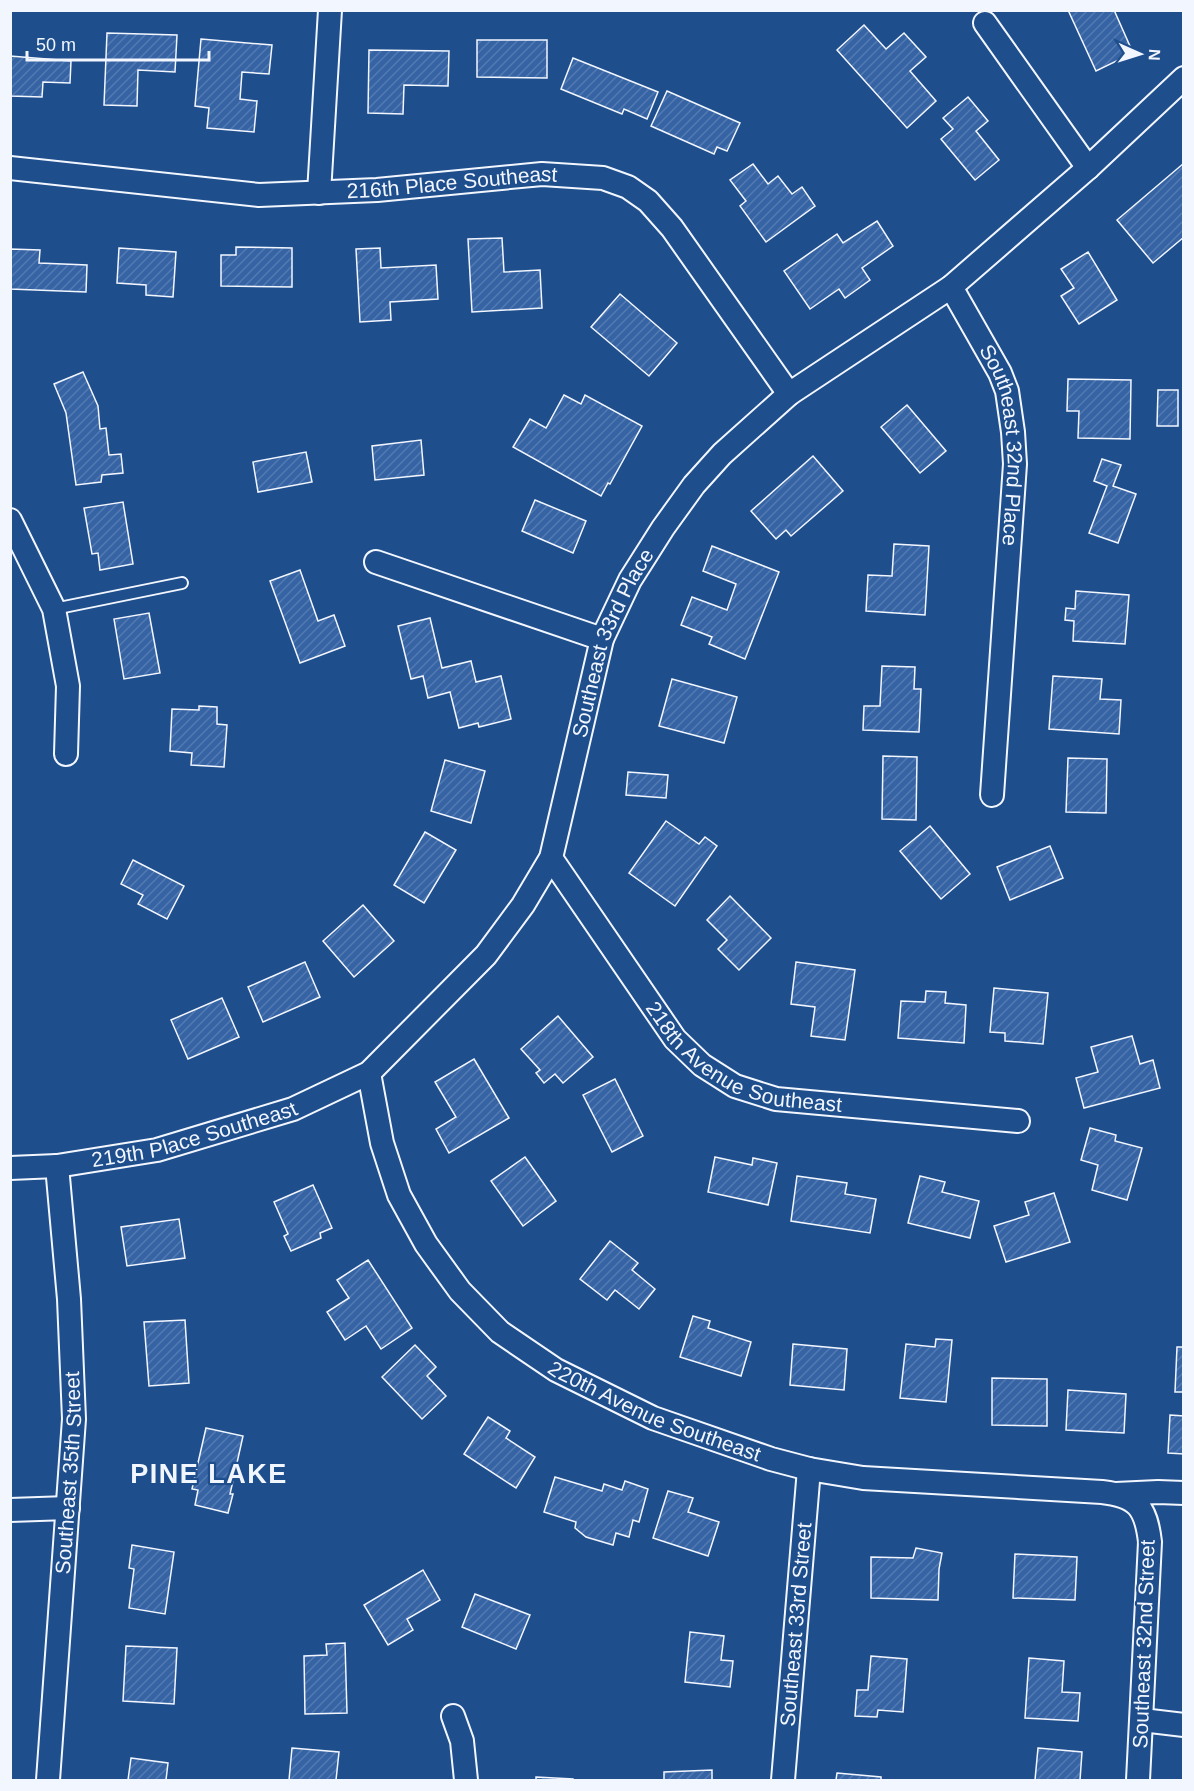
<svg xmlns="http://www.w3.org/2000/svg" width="1194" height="1791" font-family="Helvetica,sans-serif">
  <defs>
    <pattern id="building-hatch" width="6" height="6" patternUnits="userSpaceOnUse" patternTransform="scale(1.5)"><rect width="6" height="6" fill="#3563a3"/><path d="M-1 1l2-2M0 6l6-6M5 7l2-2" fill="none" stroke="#537ab1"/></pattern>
  </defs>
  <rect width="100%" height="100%" fill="#1f4e8c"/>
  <g fill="url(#building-hatch)" stroke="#f2f6ff" stroke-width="1.5">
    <path d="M1068 10H1114L1133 53 1096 71Z"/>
    <path d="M864 25 886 49 904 33 926 57 910 71 936 101 907 128 837 50Z"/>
    <path d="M107 33 177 35 175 72 138 70 137 106 104 105Z"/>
    <path d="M201 39 272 45 269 74 242 72 240 99 257 101 254 132 207 128 209 108 195 106Z"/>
    <path d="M477 40H547V78L477 77Z"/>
    <path d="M369 50 449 51 448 86 404 85 403 114 368 113Z"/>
    <path d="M10 56 71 61 70 83 43 82 42 97 10 96Z"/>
    <path d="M573 58 658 92 647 119 624 109 622 114 561 89Z"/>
    <path d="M667 91 740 123 727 151 717 147 714 154 651 126Z"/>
    <path d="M968 97 988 121 976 131 999 160 975 180 941 139 953 129 943 118Z"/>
    <path d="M1184 163V237L1153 263 1117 220Z"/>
    <path d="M753 164 768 184 778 176 792 194 802 187 815 206 766 242 740 206 746 201 730 180Z"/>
    <path d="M877 221 893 246 862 268 870 280 845 298 839 289 810 309 784 271 837 234 843 243Z"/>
    <path d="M502 238 504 272 540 270 542 308 472 312 468 239Z"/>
    <path d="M236 247 292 248V287L221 286V255H236Z"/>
    <path d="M119 248 176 252 173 297 146 295V285L117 283Z"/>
    <path d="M380 248 381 268 436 265 438 299 390 302 391 320 360 322 356 249Z"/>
    <path d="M10 249 40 250 39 263 87 265 86 292 10 289Z"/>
    <path d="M1088 252 1117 300 1079 324 1061 296 1074 288 1061 269Z"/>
    <path d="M620 294 677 343 649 376 591 327Z"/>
    <path d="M83 372 98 406 100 429 106 428 109 455 121 454 123 473 102 475 101 482 76 485 66 413 54 384Z"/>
    <path d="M1068 379 1131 380 1130 439 1078 438 1079 411H1067Z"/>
    <path d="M1158 390H1178V426H1157Z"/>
    <path d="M564 395 581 404 585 395 642 426 610 484 608 483 601 496 513 447 530 419 546 428Z"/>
    <path d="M907 405 946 451 920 473 881 427Z"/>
    <path d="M421 440 424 475 375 480 372 446Z"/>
    <path d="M306 452 312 482 258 492 253 462Z"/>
    <path d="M813 456 843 491 791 536 786 530 776 539 751 511Z"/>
    <path d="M1102 459 1121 465 1113 486 1136 494 1118 543 1089 533 1107 486 1094 481Z"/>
    <path d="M535 500 586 521 573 553 522 531Z"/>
    <path d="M123 502 133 564 100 570 98 553 92 554 84 508Z"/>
    <path d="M894 544 929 546 925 615 866 611 868 575 892 576Z"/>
    <path d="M712 546 779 572 745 659 709 644 712 637 681 625 692 597 727 610 736 584 703 571Z"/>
    <path d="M300 570 318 621 334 615 345 646 300 663 270 581Z"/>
    <path d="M1076 591 1129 595 1125 644 1073 641 1074 621 1065 620 1066 608 1075 609Z"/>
    <path d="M149 613 160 673 124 679 114 619Z"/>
    <path d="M430 618 442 668 471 661 476 682 501 676 511 719 479 727 478 723 459 728 450 692 428 698 423 676 411 679 398 626Z"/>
    <path d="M882 666 915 667 914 689H921L919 732 863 730 864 706H880Z"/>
    <path d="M1053 676 1102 679 1100 699 1121 700 1119 734 1049 729Z"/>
    <path d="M672 679 737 697 724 743 659 726Z"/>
    <path d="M199 706 217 707V724L227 725 224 767 191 765 192 753 170 751 172 709 199 710Z"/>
    <path d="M883 756 917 757 916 820 882 819Z"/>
    <path d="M1068 758 1107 759 1106 813 1066 812Z"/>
    <path d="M445 760 485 771 471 823 431 811Z"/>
    <path d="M628 772 668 775 666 798 626 795Z"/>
    <path d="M666 821 699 844 705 837 717 846 675 906 629 873Z"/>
    <path d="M930 826 970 874 941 899 900 851Z"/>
    <path d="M425 832 456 850 424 903 394 885Z"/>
    <path d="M1050 846 1063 878 1010 900 997 867Z"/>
    <path d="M133 860 184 886 167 919 138 904 143 895 121 884Z"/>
    <path d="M730 896 771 938 739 970 718 949 727 940 707 920Z"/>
    <path d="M363 905 394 941 354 977 323 941Z"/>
    <path d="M305 962 320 997 263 1022 248 987Z"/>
    <path d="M796 962 855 970 845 1040 811 1036 815 1007 791 1004Z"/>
    <path d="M994 988 1048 993 1043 1044 1005 1041V1033L990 1032Z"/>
    <path d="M926 991 946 992 945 1003 966 1005 964 1043 898 1038 901 1001 925 1002Z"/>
    <path d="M222 998 239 1037 188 1059 171 1020Z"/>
    <path d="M558 1016 593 1057 563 1083 555 1074 544 1083 536 1073 540 1070 521 1049Z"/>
    <path d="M1132 1036 1140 1064 1153 1060 1160 1088 1084 1108 1076 1078 1098 1072 1091 1047Z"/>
    <path d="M474 1059 509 1118 449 1153 436 1129 456 1117 435 1082Z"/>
    <path d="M615 1079 643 1136 612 1152 583 1095Z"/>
    <path d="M1090 1128 1116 1135 1115 1141 1142 1148 1127 1200 1092 1190 1098 1165 1081 1160Z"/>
    <path d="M525 1157 556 1201 523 1226 491 1181Z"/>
    <path d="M715 1157 752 1165 753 1158 777 1163 768 1205 708 1192Z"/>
    <path d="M797 1176 847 1183 845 1194 876 1199 870 1233 791 1221Z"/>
    <path d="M920 1176 945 1182 942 1192 979 1201 970 1238 908 1223Z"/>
    <path d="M313 1185 332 1228 320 1233 321 1238 291 1251 284 1236 288 1234 274 1202Z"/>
    <path d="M1054 1193 1070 1242 1006 1262 994 1226 1029 1215 1025 1202Z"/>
    <path d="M179 1219 185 1258 127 1266 121 1227Z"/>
    <path d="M610 1241 638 1263 632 1270 655 1289 639 1309 615 1290 607 1300 580 1279Z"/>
    <path d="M368 1260 412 1328 381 1349 366 1326 345 1340 327 1312 349 1298 337 1280Z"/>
    <path d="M693 1316 710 1321 708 1328 751 1342 741 1376 680 1357Z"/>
    <path d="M185 1320 189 1383 149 1386 144 1322Z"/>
    <path d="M936 1339 952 1340 946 1402 900 1398 906 1344 935 1347Z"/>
    <path d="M793 1344 847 1349 844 1390 790 1385Z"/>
    <path d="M415 1345 436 1367 427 1376 446 1396 422 1419 382 1377Z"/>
    <path d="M1177 1347H1184V1392H1175Z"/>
    <path d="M992 1378 1047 1379V1426L992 1425Z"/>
    <path d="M1068 1390 1126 1394 1124 1433 1066 1430Z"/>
    <path d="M1170 1415 1184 1416V1454L1168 1453Z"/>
    <path d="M488 1417 510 1431 506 1438 535 1457 516 1488 464 1454Z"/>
    <path d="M206 1428 243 1436 230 1494H233L228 1513 195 1505 198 1490 192 1489Z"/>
    <path d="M555 1477 602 1491 604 1484 622 1490 625 1481 648 1489 639 1522 633 1520 629 1537 616 1533 613 1545 586 1537 575 1528 576 1522 544 1512Z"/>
    <path d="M668 1491 693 1498 688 1512 719 1522 708 1556 653 1538Z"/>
    <path d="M132 1545 174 1552 165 1614 129 1608 134 1569 129 1568Z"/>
    <path d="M916 1548 942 1553 939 1569 938 1600 871 1598V1557L913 1558Z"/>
    <path d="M1015 1554 1077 1557 1075 1600 1013 1598Z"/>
    <path d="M423 1570 440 1600 407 1619 413 1630 388 1645 364 1605Z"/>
    <path d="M475 1594 530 1615 516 1649 462 1627Z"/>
    <path d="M690 1632 724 1636 721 1660 733 1661 730 1687 685 1682Z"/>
    <path d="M345 1643 347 1713 305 1714 304 1656 327 1655 326 1644Z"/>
    <path d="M126 1646 177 1648 174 1704 123 1701Z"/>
    <path d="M871 1656 907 1659 903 1712 878 1710 877 1717 855 1716 857 1690H868Z"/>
    <path d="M1029 1658 1064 1661 1062 1692 1080 1693 1078 1721 1025 1718Z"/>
    <path d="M292 1748 339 1752 336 1780H289Z"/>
    <path d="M1038 1748 1082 1752 1080 1780H1035Z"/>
    <path d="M131 1758 168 1763 166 1780H128Z"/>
    <path d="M712 1770V1780H664V1772Z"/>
    <path d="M837 1773 881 1777V1780H836Z"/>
    <path d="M536 1777 573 1779V1780H536Z"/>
  </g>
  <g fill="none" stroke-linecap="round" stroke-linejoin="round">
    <g stroke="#f2f6ff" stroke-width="14">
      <path id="lane" d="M54 609 182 583"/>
    </g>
    <g stroke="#f2f6ff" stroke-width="26">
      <g id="street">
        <path d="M985 23 1088 168"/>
        <path id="s1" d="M10 168 259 195 377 190 542 174 603 178 628 187 648 201 672 228 789 394"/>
        <path d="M319 193 330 10"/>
        <path id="s2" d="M951 287 1000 373 1007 391 1013 432 1015 464 992 795"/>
        <path d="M10 520 54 609 68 686 66 754"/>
        <path d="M376 562 602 639"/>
        <path id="s3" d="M551 858 675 1039 702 1065 735 1086 776 1099 1018 1121"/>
        <path id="s4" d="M369 1073 382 1143 399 1195 426 1244 460 1291 500 1332 556 1370 653 1418 771 1459 809 1469 863 1478 1102 1492C1137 1496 1146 1507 1150 1542L1138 1780"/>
        <path id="s5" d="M10 1168 57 1166 157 1150 293 1109 369 1073 486 955 523 905 551 858 602 639 630 580 663 528 694 485 722 454 789 394 951 287 1088 168 1184 78"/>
        <path d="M1116 1494 1158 1492 1184 1493"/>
        <path d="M10 1510 68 1508"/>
        <path d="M453 1716 462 1741 466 1780"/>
        <path d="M1142 1720 1184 1725"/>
        <path id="s6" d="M48 1780 74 1419 69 1299 57 1166"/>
        <path id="s7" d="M783 1780 809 1469"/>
      </g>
    </g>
    <use href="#lane" stroke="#1f4e8c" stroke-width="10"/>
    <use href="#street" stroke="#1f4e8c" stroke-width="22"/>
  </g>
  <g text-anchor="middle" stroke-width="4.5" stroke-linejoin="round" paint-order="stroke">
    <g font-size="21" fill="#f2f6ff" stroke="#1f4e8c">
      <text dy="7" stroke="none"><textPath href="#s1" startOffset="444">216th Place Southeast</textPath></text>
      <text dy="7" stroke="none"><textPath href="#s2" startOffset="171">Southeast 32nd Place</textPath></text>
      <text dy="7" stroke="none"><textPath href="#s5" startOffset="882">Southeast 33rd Place</textPath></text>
      <text dy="7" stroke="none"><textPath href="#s3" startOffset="291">218th Avenue Southeast</textPath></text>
      <text dy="7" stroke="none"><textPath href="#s5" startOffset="188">219th Place Southeast</textPath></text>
      <text dy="7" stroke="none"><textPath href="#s4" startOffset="472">220th Avenue Southeast</textPath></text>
      <text dy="7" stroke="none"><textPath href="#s6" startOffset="308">Southeast 35th Street</textPath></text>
      <text dy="7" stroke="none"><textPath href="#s7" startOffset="156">Southeast 33rd Street</textPath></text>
      <text transform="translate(1144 1644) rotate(-88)" y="7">Southeast 32nd Street</text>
    </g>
    <g font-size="27" font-weight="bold" letter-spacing="1.5" fill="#f2f6ff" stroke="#1f4e8c">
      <text x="209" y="1483">PINE LAKE</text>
    </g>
  </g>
  <rect width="1194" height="1791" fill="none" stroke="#f2f6ff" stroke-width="24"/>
  <g transform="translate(1140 54) rotate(93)" stroke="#1f4e8c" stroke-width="4.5" paint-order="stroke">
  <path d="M0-4.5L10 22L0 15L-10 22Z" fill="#f2f6ff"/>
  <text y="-9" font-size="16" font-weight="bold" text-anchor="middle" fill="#f2f6ff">N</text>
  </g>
  <path d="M27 51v9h182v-9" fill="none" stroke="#f2f6ff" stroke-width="3"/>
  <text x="36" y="51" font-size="18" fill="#f2f6ff" stroke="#1f4e8c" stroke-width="4.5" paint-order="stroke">50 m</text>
</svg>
